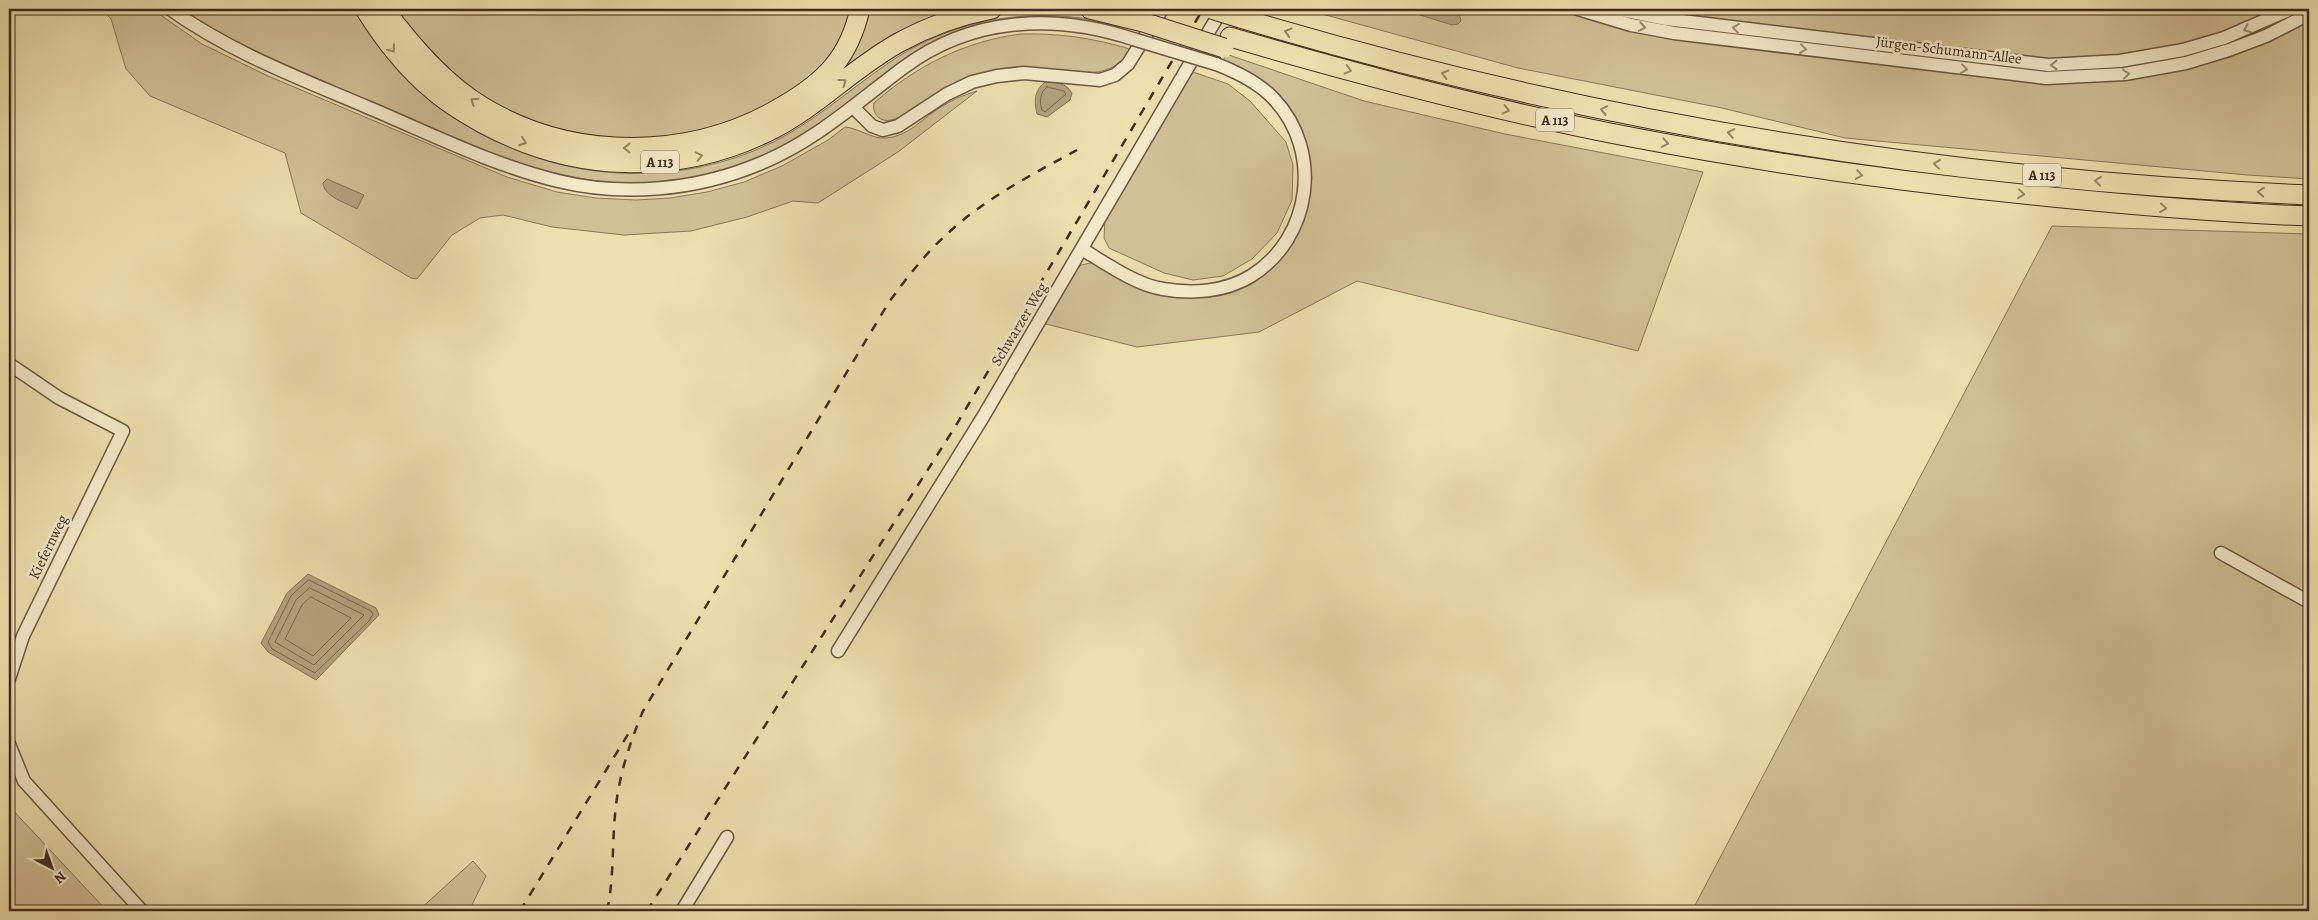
<svg xmlns="http://www.w3.org/2000/svg" width="2318" height="920" font-family="Alegreya,serif">
  <rect width="100%" height="100%" fill="#eedfae"/>
  <filter id="stains"><feTurbulence type="fractalNoise" baseFrequency=".004" numOctaves="4"/><feColorMatrix values="0 0 0 0 .2 0 0 0 0 .09 0 0 0 0 .02 0 0 0 .5 -.17"/></filter>
  <radialGradient id="worn" r=".72"><stop offset=".6" stop-color="#630" stop-opacity="0"/><stop offset="1" stop-color="#630" stop-opacity=".3"/></radialGradient>
  <g fill="#d1c096" stroke="#89765b">
    <path d="M102 9H152L202 44 268 76 507 177 557 192 596 198 636 200 670 198 707 192 744 182 782 166 828 140 845 127C858 128 872 139 885 138 907 137 921 120 938 109 950 101 963 95 977 91L898 152 818 203 793 201 747 217 691 231 624 235 552 227 503 215 480 218 452 235 417 279 411 278 301 213 285 153 150 96 126 69 111 19Z"/>
    <path d="M181 9H357L451 115C477 131 503 146 532 156 614 185 712 178 788 134 826 112 859 82 896 58 963 15 1042 6 1118 25L1116 28C1044 7 964 16 902 61 877 79 855 101 830 118 807 135 781 149 754 160 611 219 499 156 369 101 304 74 239 49 181 9Z"/>
    <path d="M392 9H857L828 66 751 118 653 141 564 133 506 112 453 78Z"/>
    <path d="M869 9H966L829 83C851 61 864 39 869 9Z"/>
    <path d="M1304 9H2309V179L2248 175 1845 138 1722 108 1518 68Z"/>
    <path d="M1021 34C1059 33 1093 38 1130 49 1111 87 1062 68 1029 69 1012 69 991 79 974 83 962 87 949 89 938 94 922 99 893 131 878 117 874 113 873 108 874 103 916 66 965 41 1021 34Z"/>
    <path d="M1226 54 1364 101 1505 134 1703 172 1638 351 1357 281 1259 332 1137 347 1042 323 1073 272 1081 265 1090 263 1101 265 1141 288 1177 297H1209L1231 293 1260 276 1286 250 1303 223 1312 178 1308 157 1290 112 1223 61Z"/>
    <path d="M1193 72 1228 84 1250 101 1286 142 1293 165 1292 200 1277 233 1252 259 1223 276 1193 280 1164 273 1109 248 1104 238 1105 219Z"/>
    <path d="M2052 226 2309 234V911H1692Z"/>
    <path d="M9 806 107 911H9Z"/>
    <path d="M473 861 486 876 469 911H418Z"/>
  </g>
  <g fill="#b3a27e" stroke="#857258">
    <path d="M1418 9 1454 10 1459 13 1461 21 1458 24 1452 25 1417 14Z"/>
    <path d="M1045 82C1056 82 1066 83 1072 93L1070 100 1047 117 1037 114C1034 101 1034 91 1045 82Z"/>
    <path d="M327 179 364 195 357 209C347 203 324 197 323 183Z"/>
    <path d="M308 574 376 608 379 615 316 680 268 652 261 643 287 593Z"/>
  </g>
  <g fill="none" stroke-linecap="round" stroke-linejoin="round">
    <g stroke="#7a664f" stroke-width="1">
      <path d="M1047 87 1064 91 1066 94 1045 112 1042 110C1039 102 1040 92 1047 87Z"/>
      <path d="M309 580 371 611 373 614 369 621 315 673 272 649 268 642 291 596Z"/>
      <path d="M310 588 364 615 314 665 275 642 296 600Z"/>
      <path d="M311 597 351 618 313 656 285 639 302 605Z"/>
    </g>
    <g stroke="#6c5844" stroke-width="15">
      <g id="minor">
        <path d="M170 9C230 52 299 78 367 107 429 133 492 165 558 181 624 197 697 190 759 164 814 142 856 103 903 68 971 17 1054 13 1133 39"/>
        <path d="M1578 9 1631 25 1674 33 2046 78 2125 74 2186 63 2229 50 2266 36 2309 14"/>
        <path d="M1617 9 1666 19 2048 65 2120 61 2183 50 2224 38 2291 9"/>
        <path d="M853 107 872 126 883 130 898 126 947 94 972 82 997 76 1024 73 1100 80 1115 75 1128 64 1162 9"/>
        <path d="M1082 249C1105 263 1136 285 1163 289 1192 294 1225 292 1251 276 1312 238 1323 151 1274 99 1258 82 1237 72 1216 64"/>
        <path d="M9 364 59 398 123 431 23 636 9 679"/>
        <path d="M2221 553 2309 602"/>
        <path d="M838 651 983 417 1222 9"/>
        <path d="M9 744 24 781 142 911"/>
        <path d="M682 911 727 837"/>
      </g>
    </g>
    <g stroke="#412b20" stroke-width="21">
      <g id="highway">
        <path d="M365 9C384 40 406 68 435 92 449 104 466 114 482 123 572 172 676 177 769 131 816 108 854 67 900 42 928 27 961 15 992 9"/>
        <path d="M384 9C411 45 444 84 483 107 574 162 693 160 783 106 826 81 849 57 860 9"/>
        <path d="M1090 9 1143 22"/>
        <path d="M1240 18C1587 122 1947 180 2309 195"/>
        <path d="M1230 37C1364 76 1499 112 1636 138 1777 165 1919 184 2062 198 2144 206 2226 213 2309 216"/>
      </g>
    </g>
    <use href="#minor" stroke="#f4eaca" stroke-width="12"/>
    <use href="#highway" stroke="#eedfae" stroke-width="19"/>
    <g stroke="#412b20" stroke-width="2.5" stroke-dasharray="9 9" stroke-linecap="butt">
      <path d="M520 911 630 731"/>
      <path d="M607 911C614 879 612 847 615 815 618 778 629 745 643 711L889 302C906 279 924 255 946 235 984 199 1031 175 1077 150"/>
      <path d="M647 911 955 427 1203 9"/>
    </g>
    <g stroke="#6c5844" stroke-width="15" stroke-linecap="butt">
      <path id="minor-bridge" d="M1133 39 1216 64"/>
    </g>
    <g stroke="#412b20" stroke-width="21" stroke-linecap="butt">
      <g id="highway-bridge">
        <path d="M1211 9 1240 18"/>
        <path d="M1143 22 1224 48"/>
      </g>
    </g>
    <use href="#minor-bridge" stroke="#f4eaca" stroke-width="12"/>
    <use href="#highway-bridge" stroke="#eedfae" stroke-width="19"/>
  </g>
  <defs><path id="oneway-chevron" d="M-2-3.5L2.5 0L-2 3.5" fill="none" stroke-width="1.6" stroke-linecap="round" stroke-linejoin="round" transform="scale(1.25)"/></defs>
  <g stroke="#9a8a75">
    <use href="#oneway-chevron" transform="translate(1642 27) rotate(10)"/>
    <use href="#oneway-chevron" transform="translate(1736 28) rotate(-173)"/>
    <use href="#oneway-chevron" transform="translate(2247 29) rotate(158)"/>
    <use href="#oneway-chevron" transform="translate(1803 49) rotate(7)"/>
    <use href="#oneway-chevron" transform="translate(2054 65) rotate(180)"/>
    <use href="#oneway-chevron" transform="translate(1964 69) rotate(7)"/>
    <use href="#oneway-chevron" transform="translate(2126 74) rotate(-6)"/>
  </g>
  <g stroke="#988567">
    <use href="#oneway-chevron" transform="translate(1288 32) rotate(-163)"/>
    <use href="#oneway-chevron" transform="translate(392 49) rotate(52)"/>
    <use href="#oneway-chevron" transform="translate(1348 70) rotate(15)"/>
    <use href="#oneway-chevron" transform="translate(1445 74) rotate(-166)"/>
    <use href="#oneway-chevron" transform="translate(843 82) rotate(-36)"/>
    <use href="#oneway-chevron" transform="translate(474 101) rotate(-145)"/>
    <use href="#oneway-chevron" transform="translate(1506 110) rotate(13)"/>
    <use href="#oneway-chevron" transform="translate(1604 110) rotate(-169)"/>
    <use href="#oneway-chevron" transform="translate(1731 133) rotate(-170)"/>
    <use href="#oneway-chevron" transform="translate(523 142) rotate(20)"/>
    <use href="#oneway-chevron" transform="translate(1665 143) rotate(10)"/>
    <use href="#oneway-chevron" transform="translate(627 148) rotate(-180)"/>
    <use href="#oneway-chevron" transform="translate(699 156) rotate(-13)"/>
    <use href="#oneway-chevron" transform="translate(1937 164) rotate(-174)"/>
    <use href="#oneway-chevron" transform="translate(1859 175) rotate(8)"/>
    <use href="#oneway-chevron" transform="translate(2098 181) rotate(-175)"/>
    <use href="#oneway-chevron" transform="translate(2261 192) rotate(-176)"/>
    <use href="#oneway-chevron" transform="translate(2021 194) rotate(6)"/>
    <use href="#oneway-chevron" transform="translate(2163 208) rotate(6)"/>
  </g>
  <g text-anchor="middle" stroke-width="5" stroke-linejoin="round" paint-order="stroke">
    <g fill="#f4eaca" stroke="#776453" stroke-width="1">
      <rect x="1536" y="108.5" width="38" height="23" rx="4"/>
      <rect x="641" y="150.5" width="38" height="23" rx="4"/>
      <rect x="2023" y="163.5" width="38" height="23" rx="4"/>
    </g>
    <g font-size="14" font-weight="bold" fill="#412b20">
      <text x="1555" y="125">A 113</text>
      <text x="660" y="167">A 113</text>
      <text x="2042" y="180">A 113</text>
    </g>
    <g font-size="15" fill="#412b20" stroke="#f4eaca">
      <text transform="translate(1949 50) rotate(7)" y="5">Jürgen-Schumann-Allee</text>
      <text transform="translate(1019 324) rotate(-59)" y="5">Schwarzer Weg</text>
      <text transform="translate(48 547) rotate(-64)" y="5">Kiefernweg</text>
    </g>
  </g>
  <rect width="2318" height="920" fill="none" stroke="#eedfae" stroke-width="30"/>
  <rect x="10" y="10" width="2298" height="900" fill="none" stroke="#412b20" stroke-width="2.5"/>
  <rect x="15" y="15" width="2288" height="890" fill="none" stroke="#412b20"/>
  <g transform="translate(52 868) rotate(139)" stroke="#f4eaca" stroke-width="4" paint-order="stroke">
  <path d="M0-4L9 19L0 12L-9 19Z" fill="#412b20"/>
  <text y="-8" font-size="14" font-weight="bold" text-anchor="middle" fill="#412b20">N</text>
  </g>
  <rect width="100%" height="100%" filter="url(#stains)"/>
  <rect width="100%" height="100%" fill="url(#worn)"/>
</svg>
